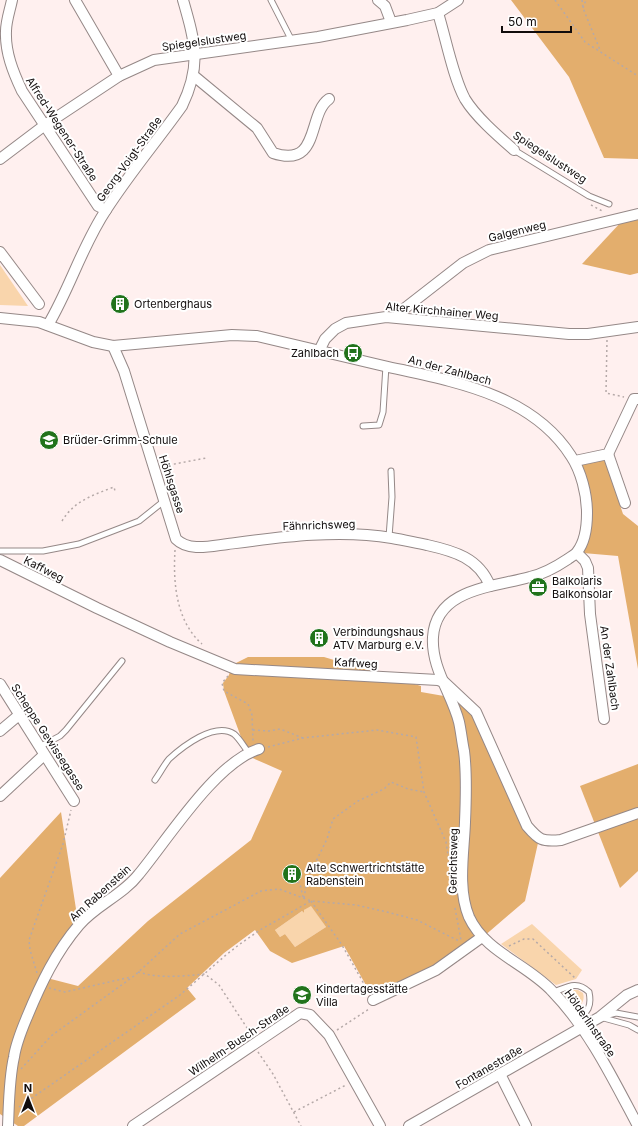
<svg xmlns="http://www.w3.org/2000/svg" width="638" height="1126" font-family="Inter,sans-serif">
  <rect width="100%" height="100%" fill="#fff0ef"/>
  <g fill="#f9d5ac">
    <path d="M0 265 28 306 0 305Z"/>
    <path d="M311 905 326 927 295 947 285 934 280 937 275 930 302 911 304 913V910Z"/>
    <path d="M532 924 582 970 576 979 556 985 501 944Z"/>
    <path d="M573 990H578L583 993C585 1000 582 1004 577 1009L564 995Z"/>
  </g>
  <g fill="#e3ae6d" fill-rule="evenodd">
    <path d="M511 0H638V159L604 158 569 77Z"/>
    <path d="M638 217V273L630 275 582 264 622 221Z"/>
    <path d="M605 460 623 514 638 526V669L618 556 583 553C597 523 593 494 581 464Z"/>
    <path d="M248 657H324L421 686V692L461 699 481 727 524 828 538 843 525 901 483 937 458 953 372 996 344 946 292 963 270 951 255 930 224 953 187 988 196 999 24 1126H18L0 1114V878L61 812 78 922 47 978 78 986 148 921 251 840 282 771 248 756 224 691 223 683 229 675 231 668 235 667 236 663ZM311 906 326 927 295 947 285 934 280 937 275 930 302 911 304 913V910Z"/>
    <path d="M638 764V871L620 888 580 786Z"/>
  </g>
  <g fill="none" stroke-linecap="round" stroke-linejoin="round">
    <g stroke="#958887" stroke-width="7">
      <g id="service">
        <path d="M271 0 292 41"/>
        <path d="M514 150 589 196 609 204"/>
        <path d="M363 426 379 425 383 412 386 366"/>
        <path d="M389 537 392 497 391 471"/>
        <path d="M0 551H43L79 544 139 521 164 501"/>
        <path d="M39 747 60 736 66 730 122 661"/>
        <path d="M155 780C160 773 164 765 169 759 182 747 215 721 234 734 240 739 244 747 249 753"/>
        <path d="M554 992C567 987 577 980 589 992 592 1006 588 1013 576 1020"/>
        <path d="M605 1016 616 1013 638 1017"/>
        <path d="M600 1017 629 1025 638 1030"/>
      </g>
    </g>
    <g stroke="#958887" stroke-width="12">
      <g id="minor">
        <path d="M12 0C10 10 6 21 6 31 5 52 13 72 22 91L98 206 106 210"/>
        <path d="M75 0 119 76"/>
        <path d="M378 0 385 6 391 22"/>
        <path d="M438 13C446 39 453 77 465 99 476 117 498 136 514 150"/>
        <path d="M194 76 257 128 273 153C321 169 307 114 329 99"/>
        <path d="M0 159 45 125 119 76 154 60 318 37 407 20 438 13 458 0"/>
        <path d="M0 252 39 304"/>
        <path d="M398 317 400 312 463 263 489 250 638 214"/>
        <path d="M0 318 39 322 93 342 113 346 232 335 257 336C299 346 342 356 384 366 451 381 531 393 571 456 581 471 587 494 587 513 587 525 585 542 577 552 576 554 569 558 568 559 556 567 544 574 530 577 495 587 436 588 433 637 431 668 452 694 459 722 461 731 462 741 464 751 467 774 466 799 465 822 464 852 457 888 469 917 485 952 527 964 552 991 589 1029 613 1079 638 1126"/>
        <path d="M48 325C70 288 82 246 106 210 129 174 157 141 182 106 202 65 195 42 183 0"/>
        <path d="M113 346 124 371 176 539C189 552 211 546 228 544 281 537 338 529 392 538 404 540 416 543 427 545 454 551 479 558 490 586"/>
        <path d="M319 351 325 339 335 329 346 323 386 317 569 334H588L638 327"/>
        <path d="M608 454 625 503"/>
        <path d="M575 461 608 454 634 399H638"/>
        <path d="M577 553 585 561 588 568 590 614 604 719"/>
        <path d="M0 560 97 608 170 642 235 669 438 680 444 682 476 712 527 826C539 840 542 842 561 840L638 813"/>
        <path d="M0 684 74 801"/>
        <path d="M0 731 19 715"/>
        <path d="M0 796 44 755"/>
        <path d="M373 1000 436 970 482 937"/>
        <path d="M500 1074 526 1126"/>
        <path d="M8 1126C9 1103 9 1079 14 1057 16 1043 22 1029 27 1017 41 983 56 952 79 925 96 905 123 895 139 874 168 839 216 762 259 749"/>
        <path d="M133 1126 300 1013 310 1015 329 1035 380 1126"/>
        <path d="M409 1126 600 1017 627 995 638 990"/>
      </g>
    </g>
    <g stroke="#b5a9a8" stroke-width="1.5" stroke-dasharray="2 3" stroke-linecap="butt">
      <path d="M555 0 585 42 638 76"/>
      <path d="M582 0 583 8 600 50"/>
      <path d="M583 8 586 0"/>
      <path d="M591 205 604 212"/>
      <path d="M607 340 606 393 624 397"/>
      <path d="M164 466 206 458"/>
      <path d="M62 521C74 501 93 495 114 487L115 491"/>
      <path d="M175 550C173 583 176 621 202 644"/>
      <path d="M228 676 222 683 224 691 248 704 252 715 253 741"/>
      <path d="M253 730 269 731 280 729 303 738"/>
      <path d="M268 747 303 738 377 730 416 737 424 792 446 842 452 881"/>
      <path d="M294 878 300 884 303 897"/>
      <path d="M304 898 307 880 327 839 333 819 358 801 384 789 391 782 408 789 424 792"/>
      <path d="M311 901 342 945 368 991"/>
      <path d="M455 908 461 940"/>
      <path d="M509 946 524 939H533L575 978"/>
      <path d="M138 972C161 979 182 976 205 974L219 985 251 1034"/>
      <path d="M37 973 30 950 29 940 63 844 71 810"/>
      <path d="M49 988 65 992 131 977"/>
      <path d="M337 1030 369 1009"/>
      <path d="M258 1052 273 1074 301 1126"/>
      <path d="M21 1069 51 1036 134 976 180 934 261 891 279 889 311 901 356 905 387 912 417 920 459 941"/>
      <path d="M19 1107 180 995 226 955 240 944 260 930 311 901"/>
      <path d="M294 1112 346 1085"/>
    </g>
    <use href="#service" stroke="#fff" stroke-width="5"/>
    <use href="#minor" stroke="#fff" stroke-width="10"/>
  </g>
  <defs>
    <g id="building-disc" transform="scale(1)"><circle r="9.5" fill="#21731b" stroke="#fff"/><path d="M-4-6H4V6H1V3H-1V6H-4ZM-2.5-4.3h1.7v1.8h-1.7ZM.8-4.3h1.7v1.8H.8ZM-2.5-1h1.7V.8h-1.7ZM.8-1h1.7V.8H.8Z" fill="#fff"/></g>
    <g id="bus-disc" transform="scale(1)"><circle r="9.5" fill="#21731b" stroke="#fff"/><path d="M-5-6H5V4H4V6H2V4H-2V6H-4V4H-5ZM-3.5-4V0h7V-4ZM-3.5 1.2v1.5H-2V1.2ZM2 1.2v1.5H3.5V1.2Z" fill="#fff"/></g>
    <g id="school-disc" transform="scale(1)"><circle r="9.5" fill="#21731b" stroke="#fff"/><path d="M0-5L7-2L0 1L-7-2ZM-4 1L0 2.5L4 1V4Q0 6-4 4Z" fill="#fff"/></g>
    <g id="office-disc" transform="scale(1)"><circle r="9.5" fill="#21731b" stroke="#fff"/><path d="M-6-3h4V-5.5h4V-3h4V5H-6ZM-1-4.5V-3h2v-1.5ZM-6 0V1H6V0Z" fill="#fff"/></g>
  </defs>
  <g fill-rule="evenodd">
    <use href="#building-disc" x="120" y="304"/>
    <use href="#bus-disc" x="353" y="353"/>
    <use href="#school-disc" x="49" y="440"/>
    <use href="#office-disc" x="538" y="587"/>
    <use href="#building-disc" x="319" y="638"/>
    <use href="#building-disc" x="292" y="874"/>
    <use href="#school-disc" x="302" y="995"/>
  </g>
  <g text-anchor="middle" stroke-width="4" stroke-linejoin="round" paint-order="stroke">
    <g font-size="11" fill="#110c0c" stroke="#fff">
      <text transform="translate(204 41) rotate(-8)" y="4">Spiegelslustweg</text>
      <text transform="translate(62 129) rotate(57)" y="4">Alfred-Wegener-Straße</text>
      <text transform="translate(550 157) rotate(33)" y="4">Spiegelslustweg</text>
      <text transform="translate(129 159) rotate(-54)" y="4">Georg-Voigt-Straße</text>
      <text transform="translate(517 231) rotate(-14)" y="4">Galgenweg</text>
      <text transform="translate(442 311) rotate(5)" y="4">Alter Kirchhainer Weg</text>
      <text transform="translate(450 370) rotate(15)" y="4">An der Zahlbach</text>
      <text transform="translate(172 484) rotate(72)" y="4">Höhlsgasse</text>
      <text transform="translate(319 525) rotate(-2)" y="4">Fähnrichsweg</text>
      <text transform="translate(44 569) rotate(27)" y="4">Kaffweg</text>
      <text transform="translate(356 663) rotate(3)" y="4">Kaffweg</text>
      <text transform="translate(610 668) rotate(82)" y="4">An der Zahlbach</text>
      <text transform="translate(48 737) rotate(57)" y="4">Scheppe Gewissegasse</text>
      <text transform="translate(453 861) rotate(-89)" y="4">Gerichtsweg</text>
      <text transform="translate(100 893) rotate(-42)" y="4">Am Rabenstein</text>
      <text transform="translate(590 1023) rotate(55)" y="4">Hölderlinstraße</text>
      <text transform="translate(239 1040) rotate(-34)" y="4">Wilhelm-Busch-Straße</text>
      <text transform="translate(489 1067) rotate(-30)" y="4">Fontanestraße</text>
    </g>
    <g font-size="11" fill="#110c0c" stroke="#fff" text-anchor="start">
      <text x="134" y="308">Ortenberghaus</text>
      <text x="339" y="357" text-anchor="end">Zahlbach</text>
      <text x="63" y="444">Brüder-Grimm-Schule</text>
      <text x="552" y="585">Balkolaris<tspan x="552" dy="13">Balkonsolar</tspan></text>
      <text x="333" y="636">Verbindungshaus<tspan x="333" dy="13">ATV Marburg e.V.</tspan></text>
      <text x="306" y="872">Alte Schwertrichtstätte<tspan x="306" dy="13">Rabenstein</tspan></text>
      <text x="316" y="993">Kindertagesstätte<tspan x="316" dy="13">Villa</tspan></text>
    </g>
  </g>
  <g transform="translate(28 1098)" stroke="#ffffff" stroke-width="3" paint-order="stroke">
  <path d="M0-3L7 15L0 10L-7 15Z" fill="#110c0c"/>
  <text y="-6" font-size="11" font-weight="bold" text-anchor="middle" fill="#110c0c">N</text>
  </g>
  <path d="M502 26v6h69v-6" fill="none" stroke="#110c0c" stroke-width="2"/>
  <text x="508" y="26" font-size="12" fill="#110c0c" stroke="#ffffff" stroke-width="3" paint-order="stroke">50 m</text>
</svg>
